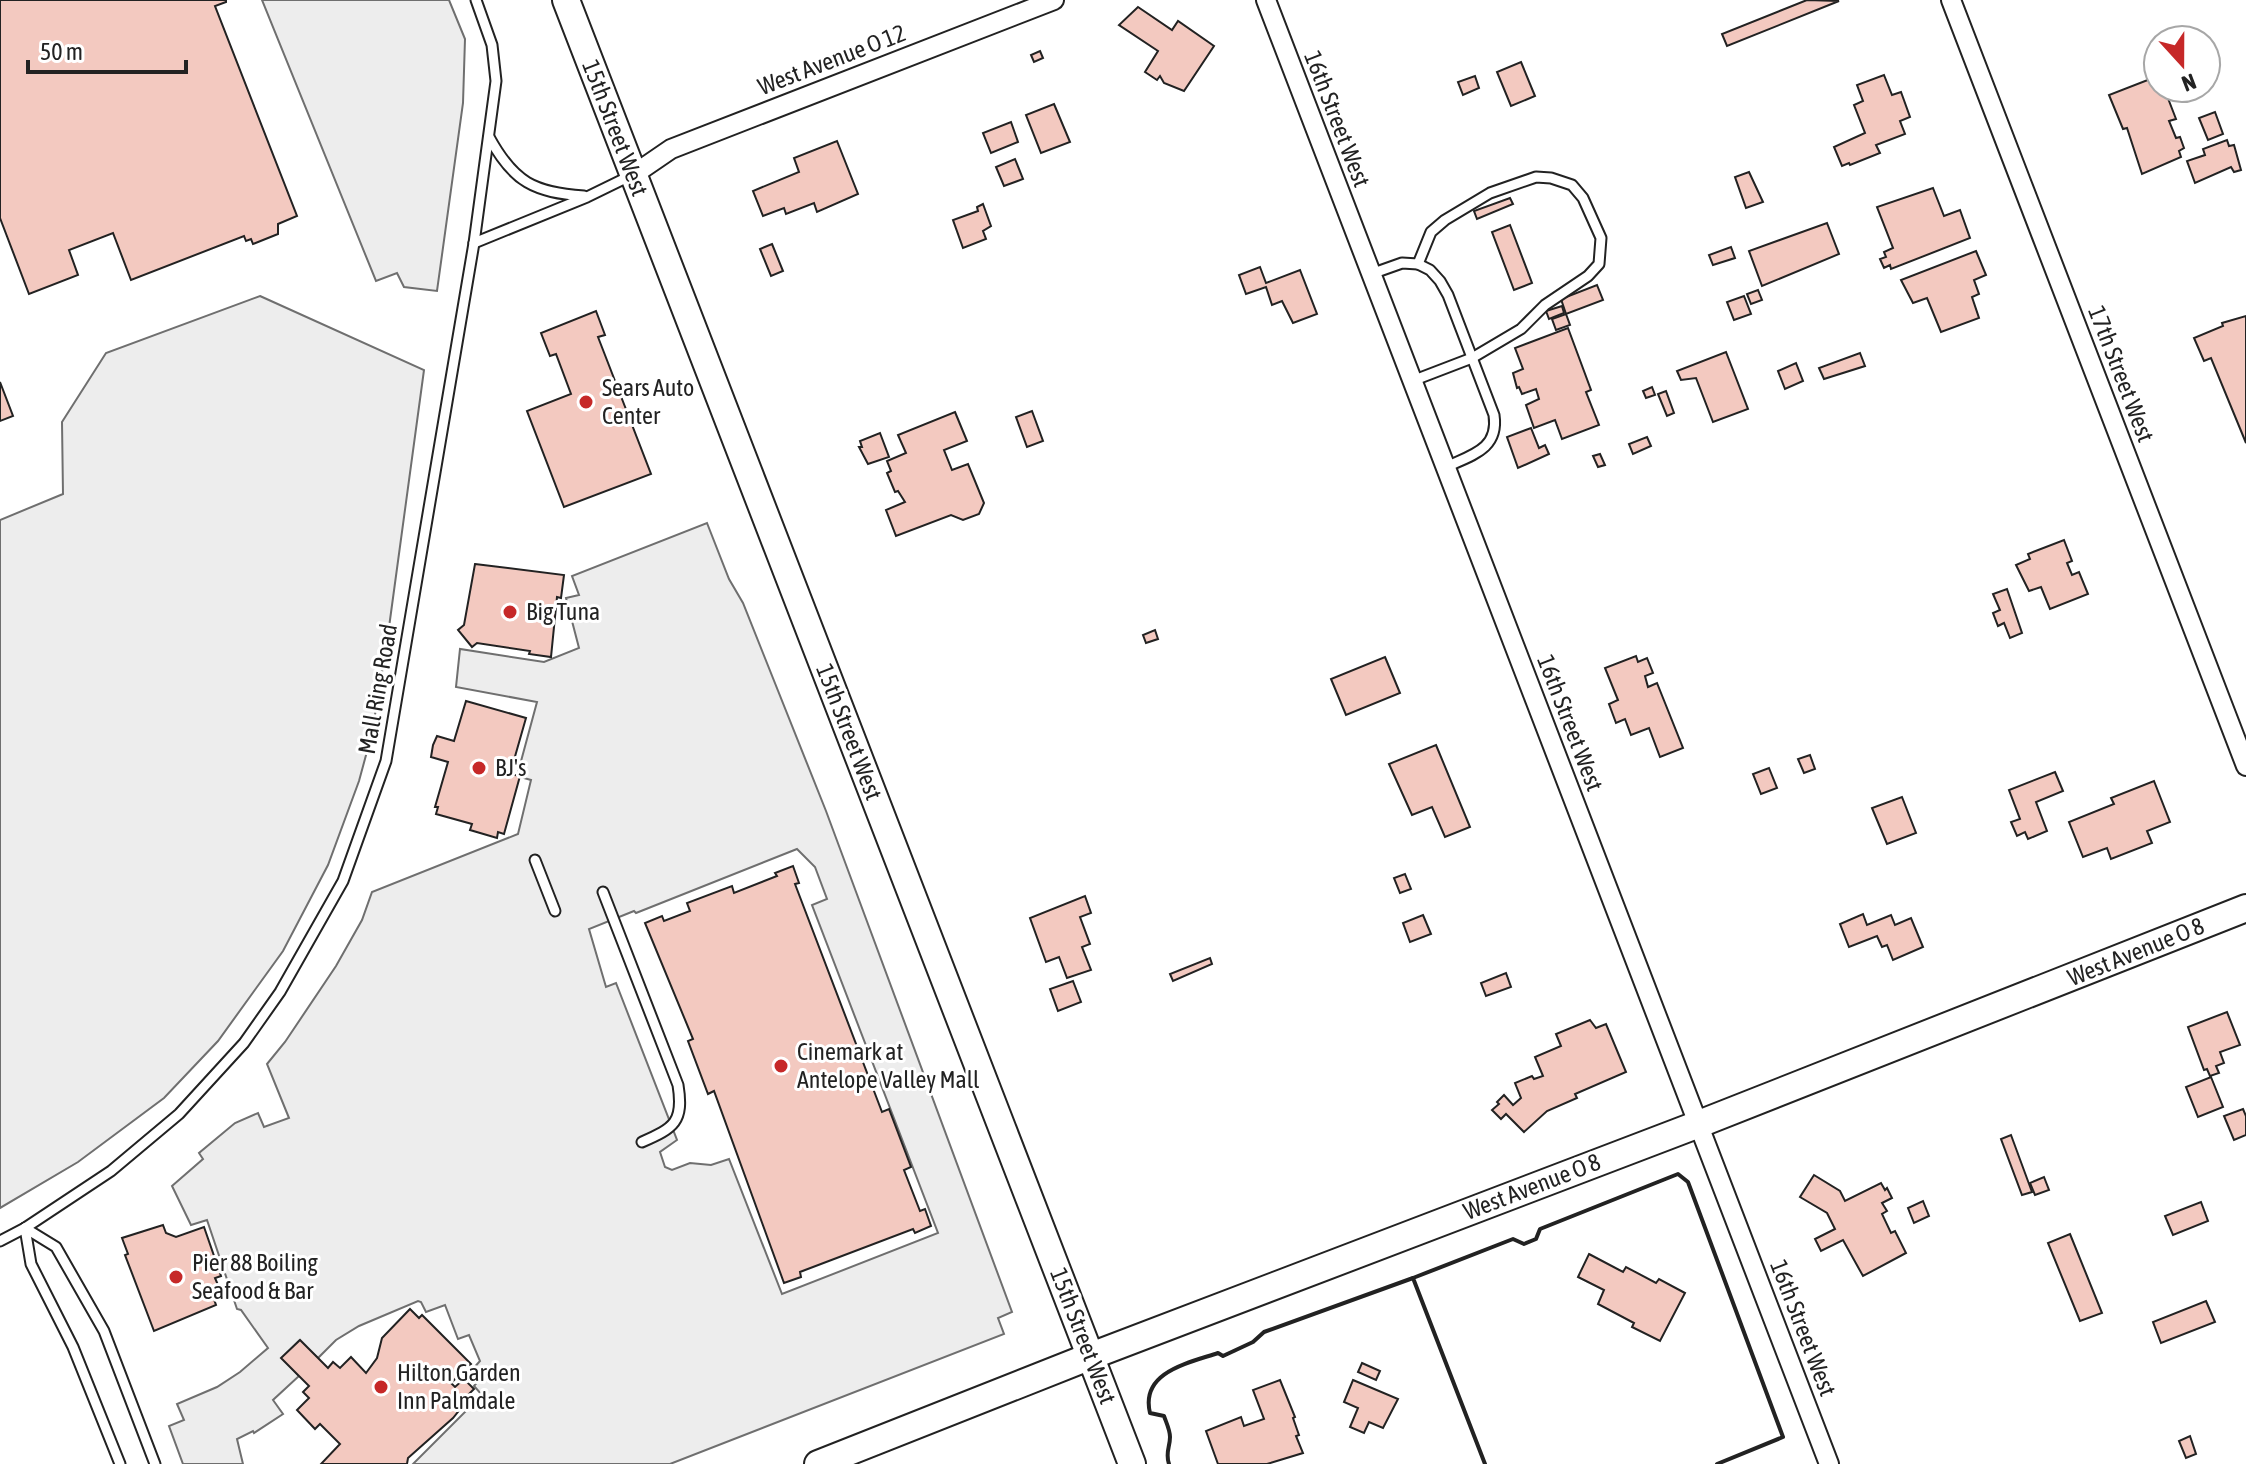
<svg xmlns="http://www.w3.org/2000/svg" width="2246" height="1464" font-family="'Asap Condensed',sans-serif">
  <rect width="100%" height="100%" fill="#fff"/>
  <g fill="#ededed" stroke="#6f6f6f" stroke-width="2" fill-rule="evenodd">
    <path d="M262 0H449L465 39 463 103 437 291 404 287 397 273 376 281Z"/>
    <path d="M260 296 424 370 387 642 372 733 359 781 328 865 283 951 218 1041 164 1098 78 1162 0 1208V520L63 494 62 422 106 353Z"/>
    <path d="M707 523 729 579 743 603 826 811 1012 1312 998 1318 1004 1334 670 1464H413L482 1395 474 1386 479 1380 471 1371 480 1361 469 1335 458 1339 445 1305 426 1312 421 1302 418 1301 359 1326 336 1340 318 1358 299 1341 282 1358 299 1376 273 1400 283 1414 254 1433 253 1431 237 1439 243 1464H183L169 1426 184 1420 177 1404 217 1387 240 1372 268 1348 241 1310 237 1309 207 1220 191 1225 172 1186 203 1159 199 1153 235 1123 258 1113 264 1127 289 1118 267 1064 285 1042 336 966 362 920 372 892 518 834 531 780 517 776 537 702 456 687 460 649 544 662 579 648 566 598 579 595 572 576ZM797 849 815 867 827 899 812 905 938 1233 782 1294 729 1159 711 1165 690 1163 672 1170 665 1167 660 1152 677 1140 616 983 606 987 589 929 634 911 636 913Z"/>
  </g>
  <g fill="#f3c9c0" stroke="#222" stroke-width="2">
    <path d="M0 0H226V2L215 6 297 216 278 224V234L253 244 251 239 246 241 244 236 131 280 113 233 69 250 78 275 29 294 0 218Z"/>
    <path d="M1807 0 1839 1 1727 46 1722 34Z"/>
    <path d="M1138 7 1172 30 1178 21 1214 46 1184 91 1164 83 1160 76 1157 80 1145 72 1158 51 1119 25Z"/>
    <path d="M1040 51 1043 58 1034 62 1031 55Z"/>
    <path d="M1521 62 1535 96 1511 106 1497 72Z"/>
    <path d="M1884 75 1892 95 1901 92 1910 117 1900 121 1905 134 1876 145 1880 153 1850 165 1849 163 1842 166 1834 147 1865 133 1854 105 1863 101 1857 85Z"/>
    <path d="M1475 76 1479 88 1463 95 1458 82Z"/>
    <path d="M2158 76V88H2164L2176 119 2169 121 2176 138 2180 137 2184 148 2179 151 2181 157 2142 174 2127 128 2123 129 2109 95Z"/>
    <path d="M1054 104 1070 142 1041 153 1026 115Z"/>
    <path d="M2215 112 2223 134 2208 140 2199 118Z"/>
    <path d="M1011 122 1018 142 991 153 983 133Z"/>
    <path d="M2227 140 2229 146 2234 145 2241 170 2234 172 2231 167 2195 183 2187 161 2205 155 2203 149Z"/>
    <path d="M837 141 858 194 817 212 814 203 786 214 784 208 763 216 753 191 799 172 794 158Z"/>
    <path d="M1015 159 1023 179 1004 186 996 167Z"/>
    <path d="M1749 172 1763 202 1746 208 1735 177Z"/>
    <path d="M1933 188 1944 216 1960 210 1970 238 1891 269 1890 265 1884 268 1880 259 1886 257 1884 252 1893 248 1877 207Z"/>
    <path d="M1510 198 1513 204 1477 219 1474 211Z"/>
    <path d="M983 204 991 226 983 231 986 239 963 248 953 220 978 211 977 207Z"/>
    <path d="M1827 223 1839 254 1762 286 1749 251Z"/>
    <path d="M1510 225 1532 283 1514 290 1492 232Z"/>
    <path d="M772 244 783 271 771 276 760 249Z"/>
    <path d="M1731 247 1735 258 1713 265 1709 255Z"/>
    <path d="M1976 251 1986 275 1974 280 1979 294 1972 297 1979 318 1941 332 1927 298 1913 303 1901 280Z"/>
    <path d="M1260 267 1266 283 1300 270 1317 314 1293 323 1282 301 1272 305 1266 287 1246 294 1239 275Z"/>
    <path d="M1597 285 1603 300 1566 314 1561 299Z"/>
    <path d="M1758 290 1762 300 1751 304 1747 294Z"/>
    <path d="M1744 296 1751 314 1734 320 1727 302Z"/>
    <path d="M1562 306 1564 313 1549 319 1546 311Z"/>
    <path d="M596 311 605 335 598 337 651 474 564 507 527 411 571 394 556 354 550 356 541 333Z"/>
    <path d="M1566 314 1570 325 1556 330 1552 319Z"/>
    <path d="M2246 316V443L2211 358 2204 361 2194 338 2223 326 2222 323Z"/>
    <path d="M1568 328 1591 390 1586 392 1599 425 1562 439 1555 420 1534 428 1526 405 1539 399 1536 389 1522 394 1519 387 1517 388 1513 373 1523 369 1515 348Z"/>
    <path d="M1726 352 1748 409 1713 422 1696 378 1681 380 1677 371Z"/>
    <path d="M1860 353 1865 366 1824 379 1819 368Z"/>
    <path d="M1796 363 1803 381 1785 389 1778 371Z"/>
    <path d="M0 382 13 416 0 421Z"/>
    <path d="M1652 387 1655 395 1646 398 1643 391Z"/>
    <path d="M1666 391 1674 413 1667 416 1658 394Z"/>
    <path d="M1032 411 1043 441 1027 447 1016 417Z"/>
    <path d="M955 412 967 441 944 450 952 470 968 464 984 503 979 514 963 520 951 515 896 536 886 510 905 502 898 491 895 492 887 473 891 471 887 461 906 453 898 435Z"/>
    <path d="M1531 428 1539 448 1545 445 1549 454 1518 468 1507 437Z"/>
    <path d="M880 433 889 457 868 464 859 447H862L860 441Z"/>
    <path d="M1647 437 1651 446 1633 454 1629 444Z"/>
    <path d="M1600 454 1605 465 1598 467 1593 456Z"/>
    <path d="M2064 540 2072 561 2067 563 2072 575 2079 572 2088 594 2050 609 2041 587 2029 591 2016 565 2030 559 2028 554Z"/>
    <path d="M475 564 564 575 561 598 557 597 551 657 529 654 530 651 477 643 472 647 458 630 464 625Z"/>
    <path d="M2007 589 2022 633 2010 638 2004 623 1998 626 1993 613 2000 610 1993 594Z"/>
    <path d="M1155 630 1158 639 1146 643 1143 635Z"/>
    <path d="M1636 656 1638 662 1647 658 1653 673 1645 676 1648 687 1657 683 1683 748 1660 757 1649 728 1631 735 1625 719 1616 723 1609 704 1618 700 1605 668Z"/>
    <path d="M1385 657 1400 693 1346 715 1331 679Z"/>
    <path d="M466 701 526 718 510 774 520 776 504 834 498 832 497 838 470 830 472 824 436 814 438 807H435L448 762 431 757 433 745 437 736 454 741Z"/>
    <path d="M1436 745 1470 827 1445 837 1432 807 1412 815 1389 764Z"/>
    <path d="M1810 755 1815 769 1804 773 1798 759Z"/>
    <path d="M1769 768 1777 788 1761 794 1753 774Z"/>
    <path d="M2055 772 2063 791 2036 802 2047 831 2028 839 2025 832 2017 836 2011 822 2020 819 2009 790Z"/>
    <path d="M2154 781 2170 822 2147 831 2152 843 2111 859 2107 848 2083 857 2069 822 2114 804 2111 798Z"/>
    <path d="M1902 797 1916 833 1887 844 1872 808Z"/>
    <path d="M793 866 799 883 795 884 882 1112 889 1109 911 1167 904 1170 920 1211 925 1209 931 1226 915 1233 913 1229 800 1272 801 1277 784 1283 714 1091 708 1094 688 1041 693 1039 645 923 662 916 664 921 690 911 687 903 732 886 734 893 777 876 775 873Z"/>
    <path d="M1405 874 1411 889 1400 893 1394 878Z"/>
    <path d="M1085 896 1091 913 1080 917 1090 944 1082 947 1091 970 1067 978 1059 957 1046 962 1030 918Z"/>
    <path d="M1863 914 1867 925 1891 915 1895 925 1911 918 1923 947 1893 960 1887 945 1882 947 1877 936 1849 947 1840 924Z"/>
    <path d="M1423 915 1431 934 1410 942 1403 923Z"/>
    <path d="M1210 958 1212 964 1173 981 1170 974Z"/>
    <path d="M1506 973 1511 987 1486 996 1481 983Z"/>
    <path d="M1073 981 1081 1002 1058 1011 1050 989Z"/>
    <path d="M2227 1012 2240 1045 2220 1052 2224 1063 2216 1066 2219 1073 2210 1076 2207 1069 2204 1070 2188 1027Z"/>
    <path d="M1590 1020 1596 1028 1606 1024 1626 1072 1575 1094 1577 1098 1547 1111 1524 1132 1506 1114 1501 1119 1492 1110 1499 1104 1497 1102 1504 1095 1513 1105 1521 1098 1515 1083 1532 1076 1534 1079 1543 1076 1535 1057 1561 1046 1556 1034Z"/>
    <path d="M2211 1077 2223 1107 2198 1117 2186 1087Z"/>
    <path d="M2243 1109 2246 1116V1135L2234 1140 2224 1116Z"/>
    <path d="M2011 1135 2032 1192 2022 1195 2001 1139Z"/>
    <path d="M1814 1175 1840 1191 1845 1201 1881 1183 1885 1190 1887 1188 1892 1198 1882 1203 1887 1211 1882 1214 1891 1233 1895 1231 1906 1253 1863 1276 1843 1240 1821 1251 1815 1239 1835 1229 1827 1213 1800 1197Z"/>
    <path d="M2044 1177 2049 1190 2035 1195 2030 1183Z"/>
    <path d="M1923 1201 1929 1216 1914 1223 1908 1208Z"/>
    <path d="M2201 1202 2208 1221 2173 1235 2165 1216Z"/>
    <path d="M163 1225 166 1233 176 1237 204 1227 221 1276 215 1278 218 1285 210 1288 216 1305 154 1331 125 1255 128 1254 122 1238Z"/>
    <path d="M2070 1234 2102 1313 2080 1321 2048 1243Z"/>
    <path d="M1589 1254 1623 1272 1626 1267 1656 1283 1659 1279 1685 1293 1660 1341 1632 1327 1634 1323 1598 1304 1604 1290 1578 1277Z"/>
    <path d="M2206 1301 2215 1322 2161 1343 2153 1322Z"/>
    <path d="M410 1309 419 1318 422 1315 471 1364 451 1383 455 1387 464 1379 474 1389 458 1405 461 1408 453 1418 408 1458 407 1464H321L340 1444 320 1424 315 1429 297 1410 309 1398 303 1392 309 1386 281 1358 300 1340 328 1368 333 1362 340 1368 351 1357 366 1373 377 1358 382 1338Z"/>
    <path d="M1362 1363 1380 1371 1376 1380 1358 1372Z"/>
    <path d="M1280 1380 1295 1417 1293 1418 1299 1435 1296 1436 1303 1453 1267 1464H1218L1206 1431 1241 1417 1244 1426 1264 1419 1253 1390Z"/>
    <path d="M1353 1380 1398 1399 1383 1428 1369 1422 1364 1433 1350 1427 1358 1408 1344 1402Z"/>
    <path d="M2190 1436 2196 1454 2186 1458 2179 1441Z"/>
  </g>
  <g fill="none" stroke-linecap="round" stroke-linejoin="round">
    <g stroke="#222" stroke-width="13">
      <g id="lane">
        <path d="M489 137C514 183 534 192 584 196"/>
        <path d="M474 243 587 197 630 176"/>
        <path d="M1371 274 1402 263 1418 264 1430 270 1440 281 1448 295 1494 415C1499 449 1472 455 1446 467"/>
        <path d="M1412 381 1472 358 1521 329 1545 305 1588 276 1599 264 1601 238 1583 198 1572 185 1551 178 1536 177 1490 193 1445 220 1431 232 1418 264"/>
        <path d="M535 860 555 911"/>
        <path d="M603 892 678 1085C684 1122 674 1128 642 1142"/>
        <path d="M25 1228 56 1247 104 1331 155 1464"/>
        <path d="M25 1228 31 1264 73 1347 120 1464"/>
        <path d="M0 1241 25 1228 111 1171 179 1114 244 1043 280 992 343 881 386 761 474 243 496 81 492 45 476 0"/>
      </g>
    </g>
    <g stroke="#222" stroke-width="22">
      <g id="street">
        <path d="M1266 0 1829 1464"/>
        <path d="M1951 0 2246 766"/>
        <path d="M633 175 671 149 1054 0"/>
      </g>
    </g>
    <g stroke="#222" stroke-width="30">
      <g id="secondary">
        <path d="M566 0 1132 1464"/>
        <path d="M818 1464 1091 1356 1699 1124 2246 908"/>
      </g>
    </g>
    <use href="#lane" stroke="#fff" stroke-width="9"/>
    <use href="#street" stroke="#fff" stroke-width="18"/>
    <use href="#secondary" stroke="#fff" stroke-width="26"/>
    <g stroke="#222" stroke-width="4">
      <path d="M1169 1464C1165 1452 1170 1448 1170 1437 1170 1430 1166 1422 1164 1416L1150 1413C1140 1372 1188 1363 1218 1353L1223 1356 1253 1342 1264 1332 1413 1278"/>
      <path d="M1485 1464 1413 1278 1513 1239 1524 1244 1536 1239 1540 1229 1678 1174 1688 1182 1783 1437 1717 1464"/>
    </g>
  </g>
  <g fill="#c62828" stroke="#fff" stroke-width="3">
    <circle cx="586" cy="402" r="8"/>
    <circle cx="510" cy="612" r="8"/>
    <circle cx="479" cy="768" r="8"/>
    <circle cx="781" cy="1066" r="8"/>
    <circle cx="176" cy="1277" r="8"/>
    <circle cx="381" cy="1387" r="8"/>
  </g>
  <g text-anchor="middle" stroke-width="6" stroke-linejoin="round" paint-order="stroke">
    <g font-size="24" fill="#222" stroke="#fff">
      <text transform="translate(832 60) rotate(-21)" y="8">West Avenue O 12</text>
      <text transform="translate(1337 119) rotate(69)" y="8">16th Street West</text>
      <text transform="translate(615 128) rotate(69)" y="8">15th Street West</text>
      <text transform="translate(2121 374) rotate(69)" y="8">17th Street West</text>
      <text transform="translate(378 689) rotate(-80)" y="8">Mall Ring Road</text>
      <text transform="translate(1570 723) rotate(69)" y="8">16th Street West</text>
      <text transform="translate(849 732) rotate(69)" y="8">15th Street West</text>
      <text transform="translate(2136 952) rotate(-22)" y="8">West Avenue O 8</text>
      <text transform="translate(1532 1187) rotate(-21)" y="8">West Avenue O 8</text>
      <text transform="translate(1803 1328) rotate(69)" y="8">16th Street West</text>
      <text transform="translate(1083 1336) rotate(69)" y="8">15th Street West</text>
    </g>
    <g font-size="24" fill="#222" stroke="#fff" text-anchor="start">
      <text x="602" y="396">Sears Auto<tspan x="602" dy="28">Center</tspan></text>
      <text x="526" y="620">Big Tuna</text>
      <text x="495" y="776">BJ's</text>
      <text x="797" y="1060">Cinemark at<tspan x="797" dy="28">Antelope Valley Mall</tspan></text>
      <text x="192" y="1271">Pier 88 Boiling<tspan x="192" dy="28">Seafood &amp; Bar</tspan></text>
      <text x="397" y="1381">Hilton Garden<tspan x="397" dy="28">Inn Palmdale</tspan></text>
    </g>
  </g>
  <g transform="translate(2182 64) rotate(159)"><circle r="38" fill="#ffffff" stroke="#a7a7a7" stroke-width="2"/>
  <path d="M0-6L14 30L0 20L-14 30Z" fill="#c62828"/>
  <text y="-12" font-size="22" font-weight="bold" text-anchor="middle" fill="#222222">N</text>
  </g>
  <path d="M28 60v12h158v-12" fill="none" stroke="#222222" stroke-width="4"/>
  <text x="40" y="60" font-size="24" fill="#222222" stroke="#ffffff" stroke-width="6" paint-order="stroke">50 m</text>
</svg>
